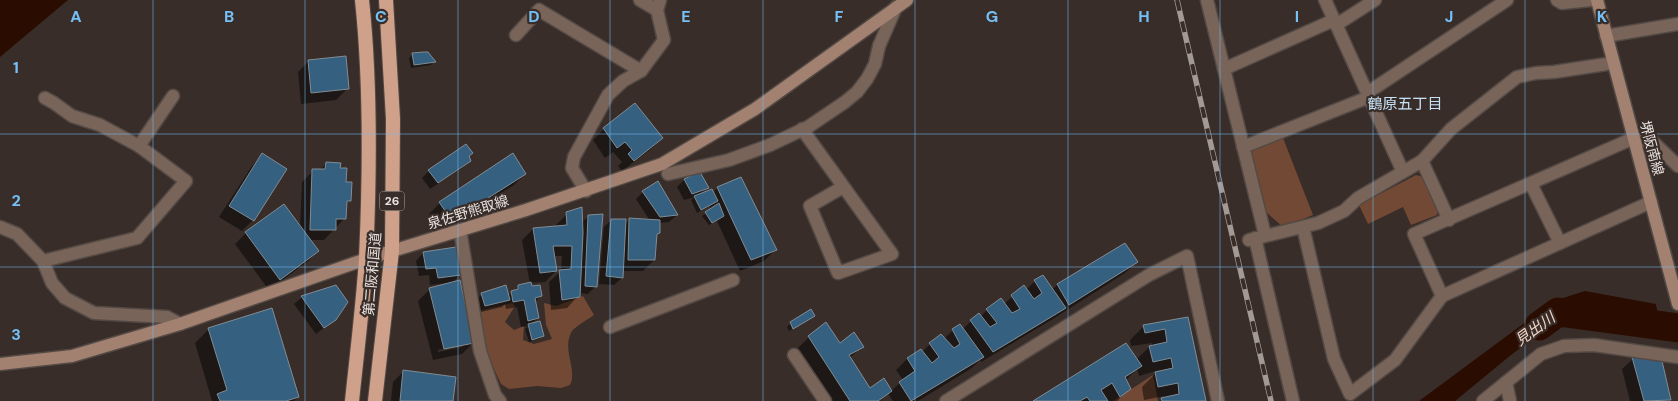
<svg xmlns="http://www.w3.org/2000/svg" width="1678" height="401" font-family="'DM Sans','Noto Sans JP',sans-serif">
  <rect width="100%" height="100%" fill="#382d28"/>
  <g fill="#724934">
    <path d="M1283 138 1313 215 1283 227 1265 211 1250 151Z"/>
    <path d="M1416 175 1423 177 1439 207 1437 215 1411 225 1403 207 1368 224 1359 205Z"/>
    <path d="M583 296 594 315C588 319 575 327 572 331 561 349 578 369 570 385L561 388 537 386 509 389 501 384 484 348 479 311 512 303 515 306 505 322 514 330 524 326 523 340 534 344 552 339 546 325 544 303 556 306Z"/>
    <path d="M1153 375 1158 401H1113Z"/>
  </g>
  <g fill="#2a0d00">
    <path d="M0 0H68L0 57Z"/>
    <path d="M1585 291 1678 308V343L1651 338 1629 315 1589 308 1560 318 1511 355 1455 401H1419L1554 301Z"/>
  </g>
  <path fill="#382d28" d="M1655 301 1678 305V345L1665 343Z"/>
  <g fill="#0007" fill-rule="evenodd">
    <path d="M413 54 434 62 431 65 411 68 409 58Z"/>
    <path d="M309 61 347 89 336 100 301 104 298 72Z"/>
    <path d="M604 129 662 138 651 149 622 171 618 166 622 162 613 152 605 158 593 140Z"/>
    <path d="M263 155 285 169 253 220 242 231 219 217 252 166Z"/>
    <path d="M512 155 525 174 514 185 440 231 429 214 440 203Z"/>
    <path d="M470 161 462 168 430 189 422 178 429 171Z"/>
    <path d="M327 163 339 169 345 183 349 201 345 205V218L324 240H310L318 251 307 262 269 290 235 244 246 233 284 205 300 228 302 182 313 171 320 170Z"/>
    <path d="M699 174 707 188 699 195 713 193 717 188 740 178 775 250 764 261 740 271 717 221 709 225 702 216 711 210 710 206 697 213 691 200 695 197 684 200 677 187 684 180Z"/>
    <path d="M643 192 677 215 669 222 659 223V233L656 236 654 260 643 271H622V278L614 285 599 284 604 227 611 220 625 224 629 219 650 221 636 199Z"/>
    <path d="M567 214 581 223 589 216 596 286 588 294 578 293V296L567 308 551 310 549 282 561 271 562 256H554L556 271 545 282 530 283 531 288 541 295 535 302 538 318 530 325 543 336 539 339 529 342 525 329 529 326 521 327 517 307 506 309 505 304 502 307 477 313 475 302 482 294 508 296 518 287 530 284 522 240 533 229 556 227V225Z"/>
    <path d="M1125 244 1136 262 1125 273 1053 319 981 362 980 360 972 368 918 401H893L888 393 880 401H832L798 348 809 337 840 344 862 346 850 358 870 389 891 391 903 380 896 370 907 359 921 351 922 352 930 344 944 339 953 330 963 329 971 321 980 317 987 310 1004 304 1024 287 1026 290 1035 281 1052 290 1057 285Z"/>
    <path d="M455 248 460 275 451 284 473 343 462 354 433 360 418 301 429 290 447 285V283L430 285 429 275 419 276 416 261 423 253ZM462 344V347L438 352V350Z"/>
    <path d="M302 297 335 319 316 334 294 304Z"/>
    <path d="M814 316 810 319 789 331 787 327 791 323Z"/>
    <path d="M1187 319 1205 401H1160L1165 396 1144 400 1142 387 1159 370 1139 376 1137 369 1126 380 1130 388 1117 401H1035L1136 360 1149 347 1152 346V343L1131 346 1130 340 1144 326Z"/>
    <path d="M209 329 298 397 294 401H212L195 343Z"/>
    <path d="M1633 359 1670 400 1669 401H1630L1622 369Z"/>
    <path d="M404 371 452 401H391L393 382Z"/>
  </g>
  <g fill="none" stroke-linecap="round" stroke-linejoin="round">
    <path stroke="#2a0d00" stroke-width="29" d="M1539 326 1558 312 1678 328"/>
  </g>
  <g fill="#356080" stroke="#818c95">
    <path d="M424 52H428L436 62 414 65 412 53Z"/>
    <path d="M346 56 349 89 311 93 308 60Z"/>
    <path d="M635 103 663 138 634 161 628 154 632 150 625 142 617 148 603 128Z"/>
    <path d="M466 144 473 153 469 156 471 161 438 183 428 170Z"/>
    <path d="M262 153 287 169 254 221 229 206Z"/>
    <path d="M513 153 526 174 452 221 439 202Z"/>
    <path d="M326 162 341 163 340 168H347L346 182H352L351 201H347L346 219H336V230H310L312 169H325Z"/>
    <path d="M700 172 709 188 692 194 684 179Z"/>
    <path d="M741 177 777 250 751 260 717 187Z"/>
    <path d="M658 181 678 215 660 217 642 191Z"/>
    <path d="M712 189 718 201 701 210 694 196Z"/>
    <path d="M719 203 724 216 712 223 705 212Z"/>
    <path d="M284 204 319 251 280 280 245 232Z"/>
    <path d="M582 207 583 233 580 297 562 300 559 270 571 269 572 246H553L557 271 540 273 533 228 567 225 566 212Z"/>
    <path d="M603 214 597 287 585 286 588 215Z"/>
    <path d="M629 218 660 220V233L657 234 655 260H628Z"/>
    <path d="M611 219H626L623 278 606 276Z"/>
    <path d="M1125 243 1138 262 1069 305 1057 284Z"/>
    <path d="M456 247 461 275 438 278 436 268 426 269 423 252Z"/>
    <path d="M1043 275 1066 308 993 352 970 320 979 313 990 327 997 323 986 309 1001 298 1012 313 1020 309 1011 295 1024 285 1034 299 1042 293 1034 280Z"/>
    <path d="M460 280 474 343 444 349 429 288Z"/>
    <path d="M531 282 532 286 540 285 542 296 535 298 539 318 528 321 524 300 513 302 511 291 518 289V285Z"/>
    <path d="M336 285 348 302 336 320 324 328 301 296Z"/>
    <path d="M506 285 510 300 485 306 481 293Z"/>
    <path d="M272 308 299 397 286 401H220L217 394 227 390 208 328Z"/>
    <path d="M811 309 815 316 793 329 790 322Z"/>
    <path d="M1188 317 1206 401H1162L1161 398 1179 394 1178 383 1158 387 1155 372 1173 368 1171 358 1153 362 1149 346 1167 342 1165 329 1145 333 1143 325Z"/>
    <path d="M540 321 544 336 532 340 528 324Z"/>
    <path d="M826 322 840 343 854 332 864 347 849 355 870 388 884 378 892 391 878 401H850L808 336Z"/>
    <path d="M960 324 984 357 911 401 899 382 915 371 907 358 921 349 932 363 939 357 929 343 941 334 954 348 960 344 952 329Z"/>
    <path d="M1126 343 1142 366 1125 377 1131 389 1120 397 1112 383 1101 390 1108 401H1090L1087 397 1080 401H1033Z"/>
    <path d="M1632 357 1662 361 1671 400 1644 401Z"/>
    <path d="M403 370 456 377 453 401H400Z"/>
  </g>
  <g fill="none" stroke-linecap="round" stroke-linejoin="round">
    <g stroke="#544a45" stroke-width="15">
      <g id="minor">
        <path d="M640 0 657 10"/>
        <path d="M1207 0 1265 235"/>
        <path d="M1325 0 1403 172"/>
        <path d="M1557 0 1562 3 1591 0"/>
        <path d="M1336 25 1375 0"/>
        <path d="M516 35 539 10 641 71"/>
        <path d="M1606 36 1678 24"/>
        <path d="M1224 69 1334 20"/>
        <path d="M1367 93 1507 0"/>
        <path d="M802 129 892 254 838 273 810 206 843 187"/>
        <path d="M139 146 173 96"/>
        <path d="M1243 147 1369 97"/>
        <path d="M1422 161 1449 220"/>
        <path d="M668 174 729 160 770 145 808 127 845 102 857 92 867 79 875 64 879 46 896 7"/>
        <path d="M1531 184 1560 243"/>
        <path d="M586 191 572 168 574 157 608 95 623 81 641 71 664 40 657 10 660 0"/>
        <path d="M0 227 17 234 43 261 52 283 65 298 94 313 167 317 180 324"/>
        <path d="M1303 227 1334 359 1350 394 1395 360 1442 296 1414 234 1634 138 1653 142 1678 166"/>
        <path d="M460 230 480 351 495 395 500 401"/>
        <path d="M1255 238 1293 401"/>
        <path d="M1249 240 1318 223 1344 211 1358 198 1422 161 1451 129 1517 77 1536 73 1554 72 1613 63"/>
        <path d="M43 261 137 238 186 181 139 146 100 125 72 116 54 103 45 98"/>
        <path d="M1442 296 1651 202"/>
        <path d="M610 327 733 280"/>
        <path d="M794 355 825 401"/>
        <path d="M1506 382 1510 401"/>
        <path d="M946 401 1149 275 1187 256 1218 401"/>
        <path d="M1483 401 1541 354 1564 346 1594 345 1678 357"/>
      </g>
    </g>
    <g stroke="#544a45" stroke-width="15">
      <g id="secondary">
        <path d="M1597 0 1678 304"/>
        <path d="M0 364 72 356 180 324 366 259 526 210 662 164 755 109 907 0"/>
      </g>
    </g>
    <g stroke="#544a45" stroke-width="16">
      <g id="trunk">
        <path d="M352 401C357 353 363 305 366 258 370 172 371 85 362 0"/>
        <path d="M375 401 392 251 393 119 386 0"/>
      </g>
    </g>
    <use href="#minor" stroke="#79645a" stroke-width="12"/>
    <use href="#secondary" stroke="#a28170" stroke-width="12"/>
    <use href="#trunk" stroke="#d0a18a" stroke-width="14"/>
    <g stroke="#a39a96" stroke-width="5.5">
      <path id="rail" d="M1177 0 1271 401"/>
    </g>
    <use href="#rail" stroke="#382d28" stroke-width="4" stroke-dasharray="11" stroke-linecap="butt"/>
  </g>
  <path fill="none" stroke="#75c0f6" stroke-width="1" stroke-opacity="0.55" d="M153 0V401M305 0V401M458 0V401M610 0V401M763 0V401M915 0V401M1068 0V401M1220 0V401M1373 0V401M1525 0V401M0 134H1678M0 267H1678"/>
  <g text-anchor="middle" stroke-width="4.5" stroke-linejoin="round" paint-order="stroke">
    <rect fill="#382d28" stroke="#b2aaa7" stroke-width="1" x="379.5" y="191.5" width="25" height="19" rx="4"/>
    <g font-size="12" font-weight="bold" fill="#e7e0dd">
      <text x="392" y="205">26</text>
    </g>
    <g font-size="14" fill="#e7e0dd" stroke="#382d28">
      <text transform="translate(1652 148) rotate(75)" y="5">堺阪南線</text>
      <text transform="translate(468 212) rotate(-17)" y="5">泉佐野熊取線</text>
      <text transform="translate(372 274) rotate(-85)" y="5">第二阪和国道</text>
    </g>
    <g font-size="15" fill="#c6e1f6" stroke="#382d28">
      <text x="1405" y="109">鶴原五丁目</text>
    </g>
    <g font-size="15" font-style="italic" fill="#f4d6c6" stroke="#382d28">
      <text transform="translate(1535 329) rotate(-36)" y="5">見出川</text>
    </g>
  </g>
  <g font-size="16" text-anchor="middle" font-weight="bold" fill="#75c0f6" stroke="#382d28" stroke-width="4.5" stroke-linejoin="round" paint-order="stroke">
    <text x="76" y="22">A</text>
    <text x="229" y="22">B</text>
    <text x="381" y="22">C</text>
    <text x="534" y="22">D</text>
    <text x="686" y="22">E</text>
    <text x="839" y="22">F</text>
    <text x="992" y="22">G</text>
    <text x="1144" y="22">H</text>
    <text x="1297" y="22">I</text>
    <text x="1449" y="22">J</text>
    <text x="1602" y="22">K</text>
    <text x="16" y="73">1</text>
    <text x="16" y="206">2</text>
    <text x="16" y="340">3</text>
  </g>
</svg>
